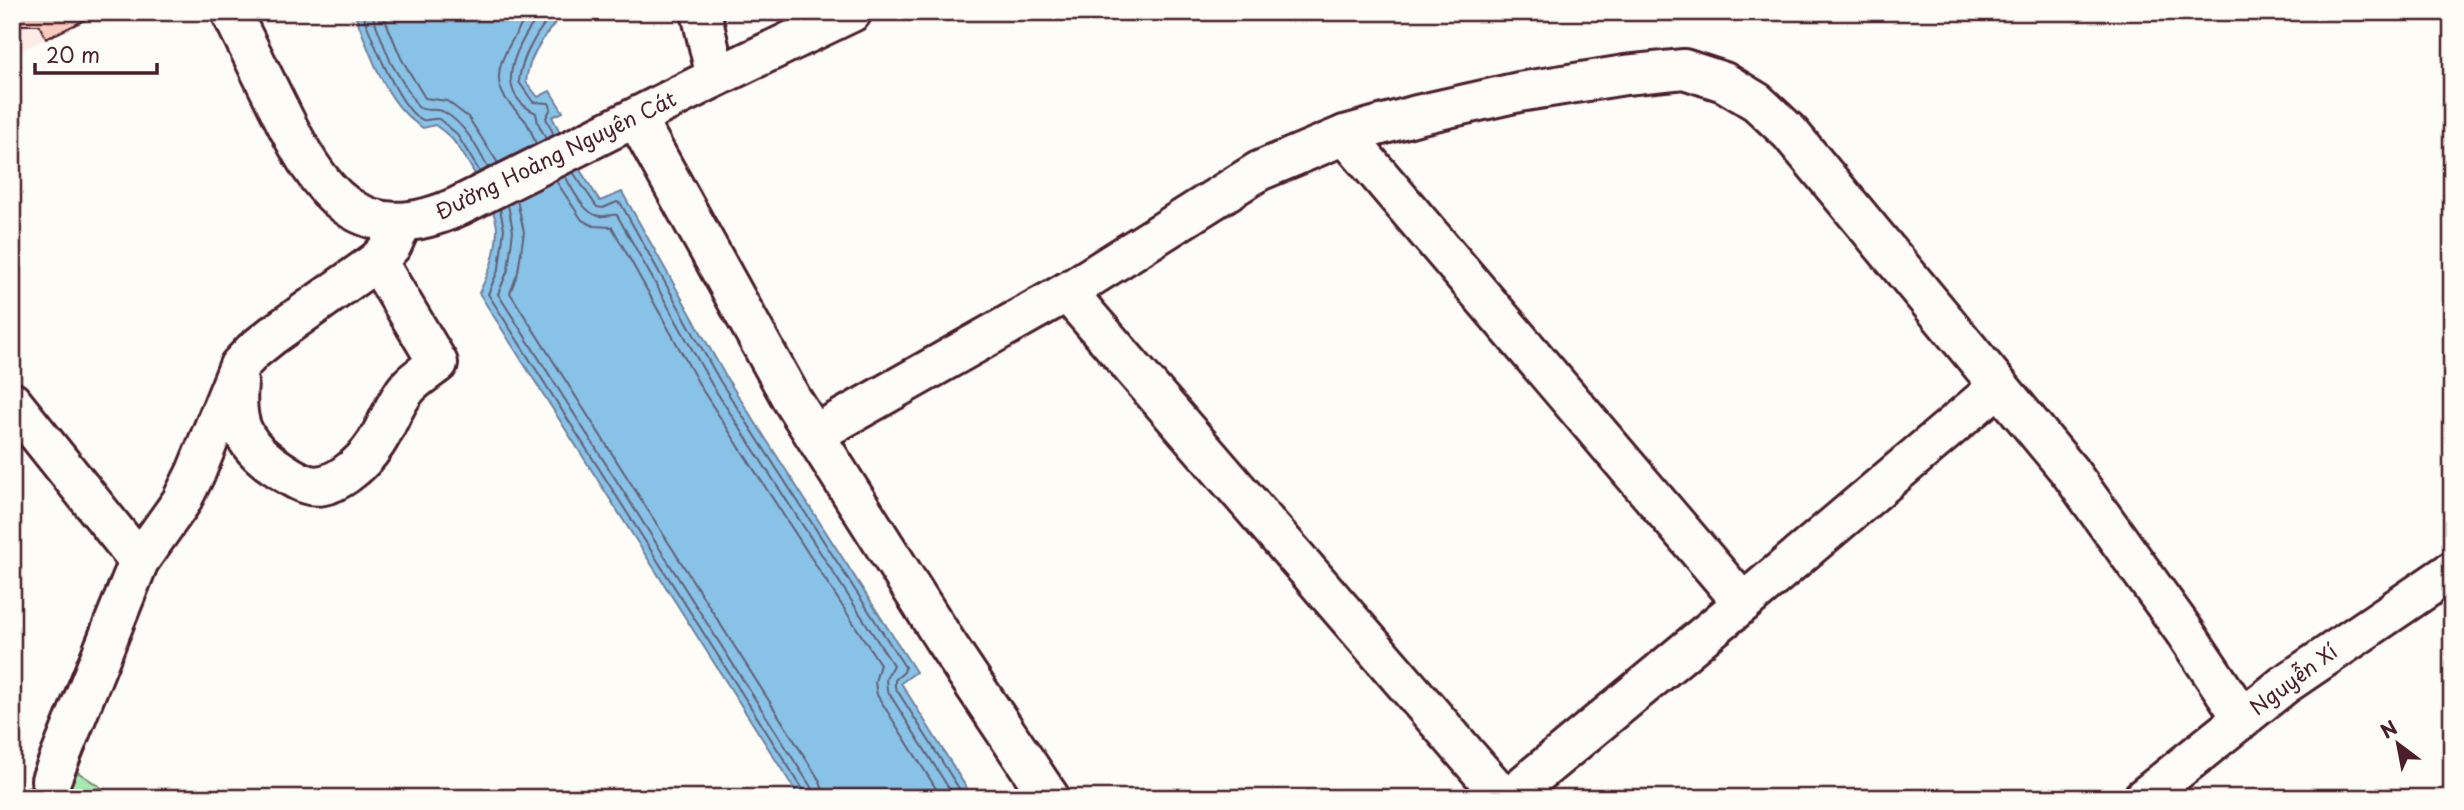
<svg xmlns="http://www.w3.org/2000/svg" width="2464" height="810" font-family="'Playpen Sans',sans-serif">
  <rect width="100%" height="100%" fill="#fdfcf7"/>
  <filter id="ink" filterUnits="userSpaceOnUse"><feTurbulence type="fractalNoise" baseFrequency=".0143" numOctaves="2"/><feDisplacementMap in="SourceGraphic" scale="14" xChannelSelector="R" yChannelSelector="G"/><feConvolveMatrix kernelMatrix="1 2 1 2 8 2 1 2 1" color-interpolation-filters="sRGB"/></filter>
  <g filter="url(#ink)">
    <path fill="#fcede6" d="M12 12H101L12 55Z"/>
    <path fill="#a7e9b2" stroke="#78846e" stroke-width="2" d="M73 769 117 798H12V793Z"/>
    <path fill="#88c2e7" stroke="#6f819c" stroke-width="2" d="M354 12H553L555 23C541 40 528 59 526 82L538 97 550 91 563 112 552 117 580 170 600 201 622 192 726 377 916 672 901 683 973 798H800L479 293C489 273 496 255 497 231 498 210 466 156 452 139 447 134 441 129 435 125L423 128C385 105 370 52 354 12Z"/>
    <g fill="none" stroke-linecap="round" stroke-linejoin="round">
      <g stroke="#636076" stroke-width="2">
        <path d="M362 12C370 34 401 114 423 120 427 121 433 118 439 119L456 133 480 172"/>
        <path d="M371 12 391 63 418 107C427 113 435 107 444 112 465 124 477 147 488 168"/>
        <path d="M382 12 401 58 425 98 447 101 468 117 498 163"/>
        <path d="M528 12C518 36 488 65 503 94 508 104 517 111 524 119 529 124 533 136 536 144"/>
        <path d="M538 12C538 21 532 24 528 31 510 61 498 95 536 113L538 123 546 139"/>
        <path d="M547 12C548 24 540 28 535 38 527 52 520 66 519 82L533 102 549 103 551 108 546 118 554 135"/>
        <path d="M573 172 597 207 603 208 617 202 621 204 720 381 905 667 904 672 895 680V687L965 798"/>
        <path d="M565 176C572 188 584 215 600 216 606 217 611 214 617 215L712 385 893 665 886 679 887 690 955 798"/>
        <path d="M556 181 582 220 594 226 612 227 703 391 880 664 875 682 877 695 942 798"/>
        <path d="M517 200 524 232 518 272 510 293 820 781 825 798"/>
        <path d="M508 205 513 231 508 270 498 294 811 787 814 798"/>
        <path d="M500 209 504 229 499 268 488 294 804 791 805 798"/>
      </g>
    </g>
    <path fill="#f9cbbe" stroke="#4a1f2b" stroke-width="2" d="M12 12H101L46 39 39 25H12Z"/>
    <g fill="none" stroke-linecap="round" stroke-linejoin="round">
      <g stroke="#4a1f2b" stroke-width="44">
        <g id="minor">
          <path d="M701 12 716 77"/>
          <path d="M636 118 791 398 945 641 1050 798"/>
          <path d="M1345 135 1743 603"/>
          <path d="M1067 292 1504 798"/>
          <path d="M238 382C235 418 239 439 269 462 280 470 294 480 306 484 332 493 363 463 376 443 388 425 394 403 408 387 416 378 428 371 438 363L377 261"/>
          <path d="M12 402 139 561"/>
          <path d="M815 434 1067 292 1259 171 1345 135 1417 115 1519 92 1625 75 1684 69 1724 82 1757 102 1790 133 2070 472 2184 631 2243 719"/>
          <path d="M51 780 139 561 181 502 196 472 239 366 253 351 273 335 377 261 392 245 402 223"/>
          <path d="M1508 798 1743 603 1998 387"/>
        </g>
      </g>
      <g stroke="#4a1f2b" stroke-width="44">
        <g id="secondary">
          <path d="M231 12C247 45 263 77 279 109 319 191 358 252 459 206L716 77 852 12"/>
          <path d="M2143 798 2284 685 2452 571"/>
        </g>
      </g>
      <use href="#minor" stroke="#fdfcf7" stroke-width="38"/>
      <use href="#secondary" stroke="#fdfcf7" stroke-width="38"/>
    </g>
  </g>
  <g text-anchor="middle" stroke-width="5" stroke-linejoin="round" paint-order="stroke">
    <g font-size="21" fill="#4a1f2b" stroke="#fdfcf7">
      <text transform="translate(556 156) rotate(-26)" y="7">Đường Hoàng Nguyên Cát</text>
      <text transform="translate(2294 680) rotate(-37)" y="7">Nguyễn Xí</text>
    </g>
  </g>
  <rect width="2464" height="810" fill="none" stroke="#fdfcf7" stroke-width="42"/>
  <rect x="21" y="21" width="2422" height="768" fill="none" stroke="#4a1f2b" stroke-width="2.5" filter="url(#ink)"/>
  <g transform="translate(2398 744) rotate(328)" stroke="#fdfcf7" stroke-width="5" paint-order="stroke">
  <path d="M0-5L12 26L0 18L-12 26Z" fill="#4a1f2b"/>
  <text y="-10" font-size="19" font-weight="bold" text-anchor="middle" fill="#4a1f2b">N</text>
  </g>
  <path d="M35 63v10h122v-10" fill="none" stroke="#4a1f2b" stroke-width="3.5"/>
  <text x="46" y="63" font-size="21" fill="#4a1f2b" stroke="#fdfcf7" stroke-width="5" paint-order="stroke">20 m</text>
</svg>
